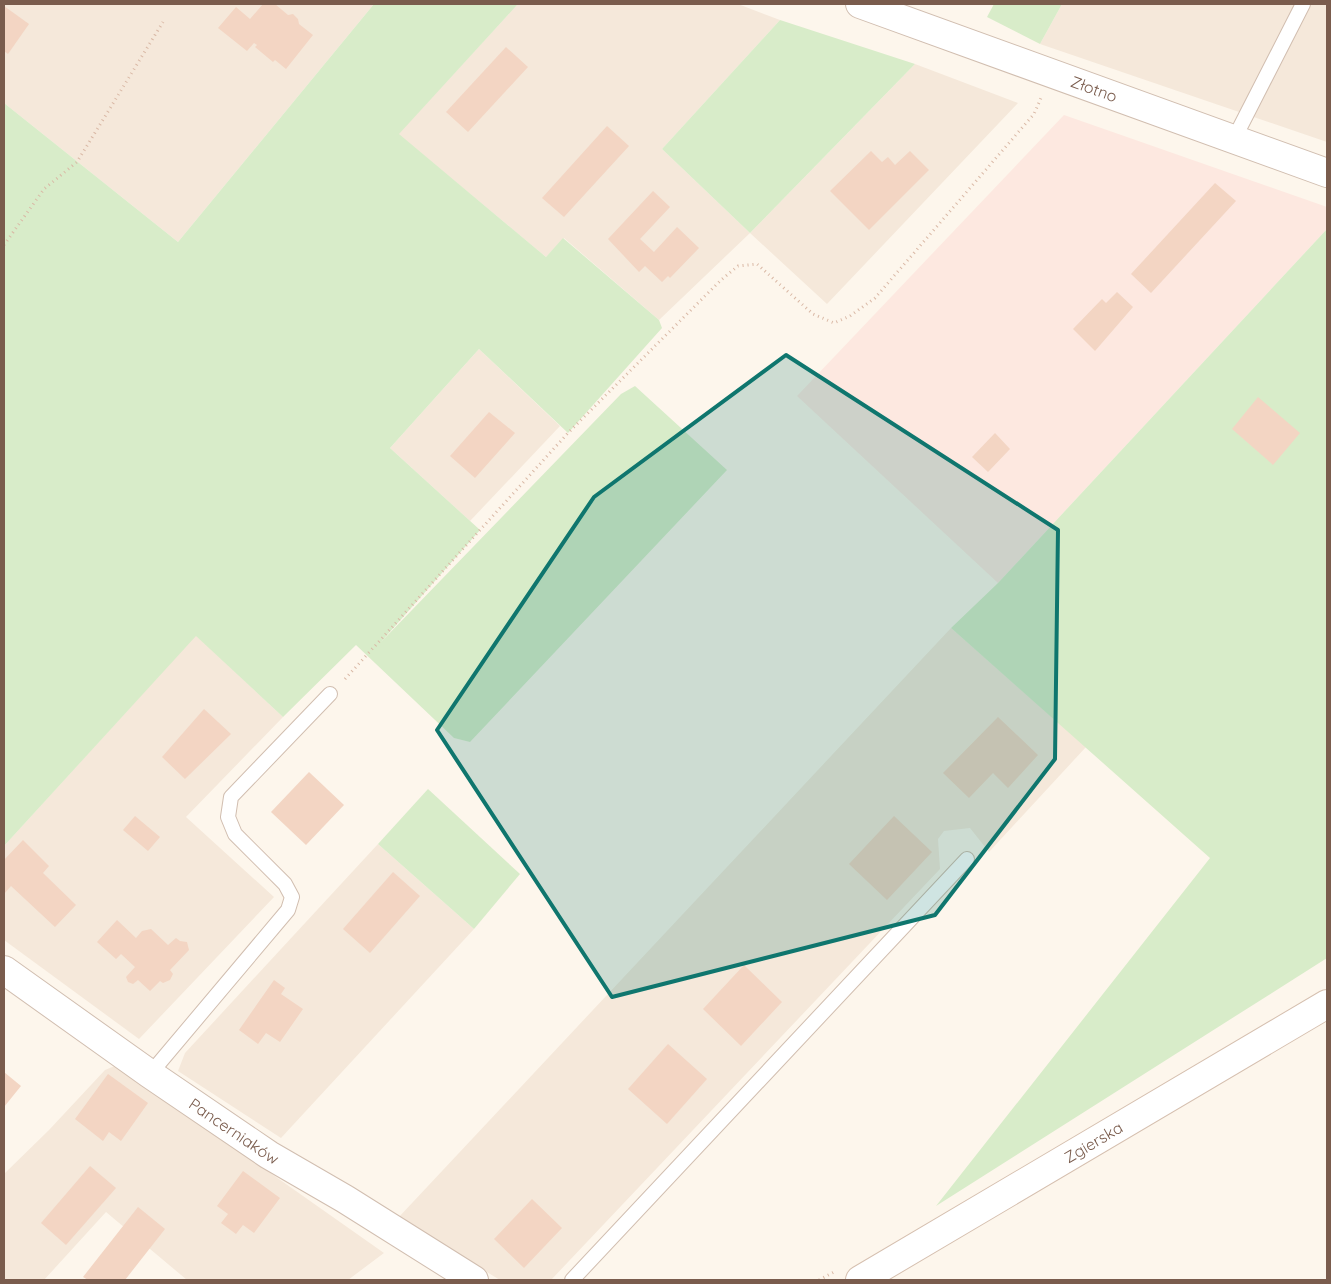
<svg xmlns="http://www.w3.org/2000/svg" width="1331" height="1284" font-family="Quicksand,sans-serif">
  <rect width="100%" height="100%" fill="#fdf6ec"/>
  <g fill="#f5e8da">
    <path d="M4 4H374L178 242 4 103Z"/>
    <path d="M518 4H738L780 20 662 149 750 233 915 64 1018 103 827 304 750 233 659 320 564 238 546 257 398 134Z"/>
    <path d="M1062 4H1327V142L1040 44Z"/>
    <path d="M479 349 560 426 470 521 390 448Z"/>
    <path d="M951 628 1086 747 989 852 970 828 944 831 938 839 940 869 551 1280H500L398 1218Z"/>
    <path d="M196 635 283 717 186 817 274 897 139 1039 4 940V846Z"/>
    <path d="M378 844 474 929 281 1138 178 1071 185 1053Z"/>
    <path d="M117 1065 384 1253 348 1280H187L106 1212 44 1280H4V1174L49 1130 105 1070Z"/>
  </g>
  <path fill="#fde8e0" d="M1064 115 1327 207V229L998 583 797 396Z"/>
  <g fill="#d8ecc9">
    <path d="M374 4H518L399 134 546 257 563 238 659 320 662 328 568 433 479 349 390 448 480 530 381 642 621 394 635 386 727 470 470 742 454 738 356 645 283 717 196 636 4 846V103L178 242Z"/>
    <path d="M994 4H1062L1040 44 987 17Z"/>
    <path d="M780 20 915 64 750 233 662 149Z"/>
    <path d="M1327 229V958L936 1206 1210 858 951 628 998 583Z"/>
    <path d="M428 789 520 874 474 929 378 844Z"/>
  </g>
  <g fill="#f3d5c3">
    <path d="M263 4H275L288 15 293 14 298 19 299 24 313 35 286 69 275 60 273 62 255 47 257 45 254 43 247 51 218 28 236 7 250 19Z"/>
    <path d="M4 6 29 24 8 54 4 51Z"/>
    <path d="M506 47 528 67 468 132 446 112Z"/>
    <path d="M607 126 629 146 564 217 542 198Z"/>
    <path d="M871 151 882 162 888 157 895 165 910 151 929 170 869 230 830 191Z"/>
    <path d="M1215 183 1236 201 1151 293 1131 274Z"/>
    <path d="M653 191 670 207 640 239 654 252 677 227 699 248 670 278 668 276 662 282 645 266 639 272 608 239Z"/>
    <path d="M1117 292 1133 307 1095 351 1073 329 1102 299 1106 303Z"/>
    <path d="M1258 397 1300 433 1273 465 1232 429Z"/>
    <path d="M489 412 515 433 475 478 450 456Z"/>
    <path d="M995 433 1010 449 988 472 972 457Z"/>
    <path d="M204 709 231 734 185 779 162 757Z"/>
    <path d="M998 717 1038 755 1008 788 993 773 969 798 943 773Z"/>
    <path d="M309 772 344 805 306 845 271 812Z"/>
    <path d="M135 816 160 837 148 851 123 830Z"/>
    <path d="M894 816 932 852 887 900 849 864Z"/>
    <path d="M23 840 49 866 43 873 76 905 55 927 11 886 4 894V860Z"/>
    <path d="M393 872 420 896 370 953 343 929Z"/>
    <path d="M117 920 136 938 142 931 151 929 168 945 176 938 180 941 187 942 189 950 170 970 173 974 170 980 163 983 160 981 150 991 138 980 133 984 128 982 126 977 135 967 121 954 116 959 97 942Z"/>
    <path d="M744 965 782 1002 741 1046 703 1009Z"/>
    <path d="M274 980 285 988 281 994 303 1009 280 1042 266 1033 258 1044 239 1030Z"/>
    <path d="M668 1044 707 1079 667 1124 628 1089Z"/>
    <path d="M4 1072 21 1086 4 1107Z"/>
    <path d="M108 1074 148 1103 121 1141 109 1132 103 1141 75 1119Z"/>
    <path d="M90 1166 116 1188 66 1245 41 1223Z"/>
    <path d="M243 1171 280 1198 254 1233 243 1225 236 1234 221 1223 228 1214 217 1206Z"/>
    <path d="M532 1199 562 1228 524 1268 494 1239Z"/>
    <path d="M138 1207 165 1229 125 1280H88L83 1277Z"/>
  </g>
  <g fill="none" stroke-linecap="round" stroke-linejoin="round">
    <g stroke="#d1beb0" stroke-width="16">
      <g id="service">
        <path d="M1234 139 1303 4"/>
        <path d="M150 1074 288 910 292 897 285 884 235 834 228 817 231 797 330 694"/>
        <path d="M572 1280 967 859"/>
      </g>
    </g>
    <g stroke="#d1beb0" stroke-width="30">
      <g id="minor">
        <path id="s1" d="M4 970 150 1074 269 1155 345 1199 474 1280"/>
      </g>
    </g>
    <g stroke="#d1beb0" stroke-width="30">
      <g id="tertiary">
        <path id="s2" d="M860 4 1327 173"/>
      </g>
    </g>
    <g stroke="#d6c0b0" stroke-width="30">
      <g id="secondary">
        <path id="s3" d="M860 1280 1327 1004"/>
      </g>
    </g>
    <g stroke="#d9b8a5" stroke-width="3" stroke-dasharray="1 4" stroke-linecap="butt">
      <path d="M4 245 44 189 77 162 163 22"/>
      <path d="M345 679 568 433 721 280 738 266 757 264 813 314 834 323 850 316 875 298 1034 114 1041 98"/>
      <path d="M819 1280 834 1272"/>
    </g>
    <use href="#service" stroke="#fff" stroke-width="14"/>
    <use href="#minor" stroke="#fff" stroke-width="28"/>
    <use href="#tertiary" stroke="#fff" stroke-width="28"/>
    <use href="#secondary" stroke="#fff" stroke-width="28"/>
  </g>
  <path fill="#0f766e" fill-opacity="0.2" stroke="#0f766e" stroke-width="4" stroke-linejoin="round" d="M786 355 1058 530 1055 759 935 915 612 997 437 730 594 497Z"/>
  <g text-anchor="middle" stroke-width="4" stroke-linejoin="round" paint-order="stroke">
    <g font-size="16" fill="#7a5c4d" stroke="#fffaf3">
      <text dy="6" stroke="none"><textPath href="#s2" startOffset="249">Złotno</textPath></text>
      <text dy="6" stroke="none"><textPath href="#s1" startOffset="281">Pancerniaków</textPath></text>
      <text dy="6" stroke="none"><textPath href="#s3" startOffset="271">Zgierska</textPath></text>
    </g>
  </g>
  <rect width="1331" height="1284" fill="none" stroke="#7a5c4d" stroke-width="10"/>
</svg>
